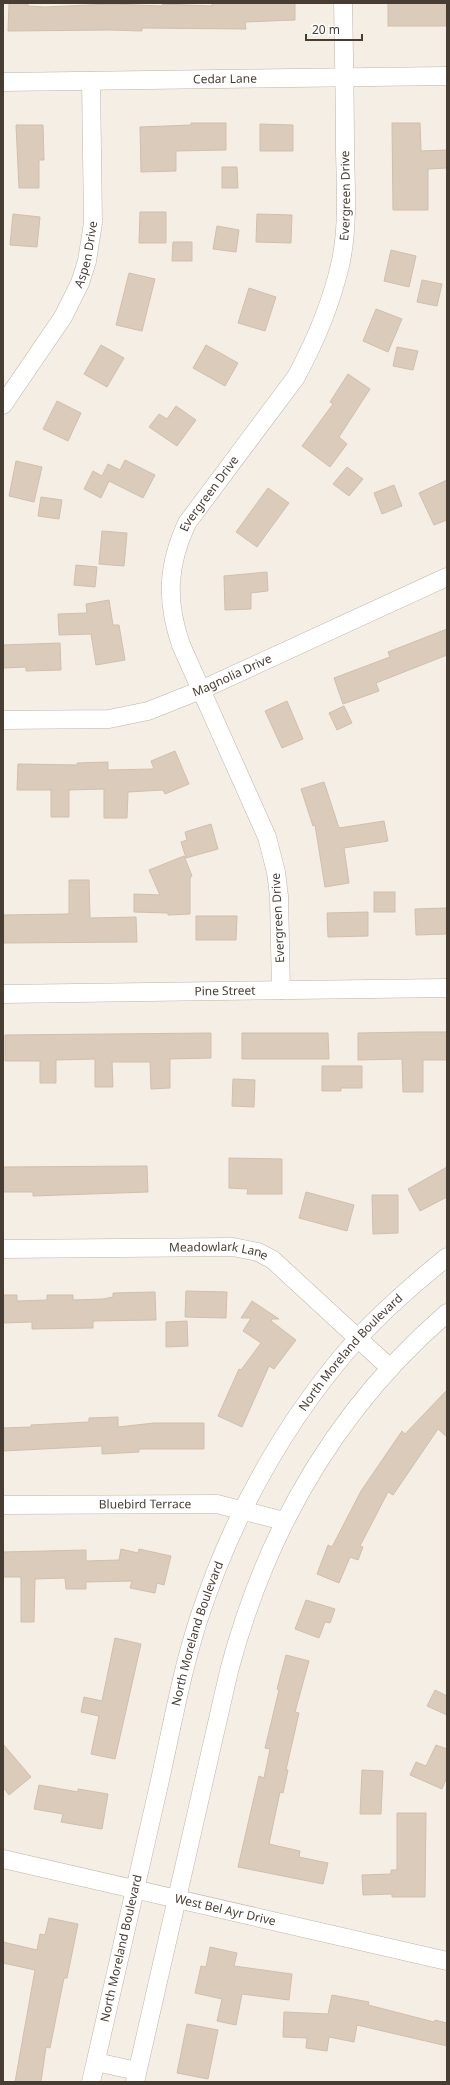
<svg xmlns="http://www.w3.org/2000/svg" width="450" height="2085" font-family="'Noto Sans',sans-serif">
  <rect width="100%" height="100%" fill="#f4eee4"/>
  <g fill="#dacbbb" stroke="#d2bfab">
    <path d="M9 3H28V6L45 7 111 4 162 6 163 4 212 6V3H295V20L245 22 246 29 142 28V31L110 30 8 31Z"/>
    <rect x="388" y="3" width="59" height="23"/>
    <path d="M191 123H226V150L176 151V171L141 172 140 127 191 125Z"/>
    <path d="M392 123H420L421 151 447 150V168L428 169V210H393Z"/>
    <path d="M260 124 293 125V151H260Z"/>
    <path d="M16 125H43L44 160H39V188H19Z"/>
    <path d="M222 167H237L238 188H222Z"/>
    <path d="M140 212H166V243H139Z"/>
    <path d="M13 214 40 217 37 247 10 245Z"/>
    <path d="M257 214 292 215 291 243 256 242Z"/>
    <path d="M217 226 239 230 236 252 213 249Z"/>
    <path d="M173 242H192V261H172Z"/>
    <path d="M391 250 416 256 409 287 384 281Z"/>
    <path d="M129 273 155 279 142 331 116 325Z"/>
    <path d="M422 280 442 284 437 306 417 302Z"/>
    <path d="M249 288 276 297 265 331 238 323Z"/>
    <path d="M376 309 402 319 388 352 363 341Z"/>
    <path d="M101 345 124 358 107 387 84 374Z"/>
    <path d="M206 345 238 363 225 386 193 368Z"/>
    <path d="M397 347 418 351 413 370 393 366Z"/>
    <path d="M348 374 370 389 339 437 347 444 330 467 302 446 333 404 330 402Z"/>
    <path d="M57 401 81 413 68 441 43 429Z"/>
    <path d="M176 406 196 420 177 446 149 427 159 414 167 419Z"/>
    <path d="M125 460 155 475 143 498 109 481 101 498 84 489 93 471 102 476 108 464 120 470Z"/>
    <path d="M16 461 42 467 34 502 9 496Z"/>
    <path d="M347 467 363 479 349 496 333 484Z"/>
    <path d="M447 480V520L434 525 419 493Z"/>
    <path d="M394 485 402 506 382 514 374 493Z"/>
    <path d="M268 488 289 503 257 547 236 532Z"/>
    <path d="M41 497 62 500 59 519 38 516Z"/>
    <path d="M102 531 127 533 124 566 99 564Z"/>
    <path d="M76 565 97 567 95 587 74 585Z"/>
    <path d="M267 572 268 591 251 593V609L225 610 224 576Z"/>
    <path d="M109 600 113 625H119L125 660 96 665 91 634 59 635 58 614 87 613 86 604Z"/>
    <path d="M447 629V655L376 683 379 691 343 704 334 678 390 657 388 652Z"/>
    <path d="M60 643 61 670 26 671V667L3 668V645Z"/>
    <path d="M287 701 303 739 282 748 265 711Z"/>
    <path d="M344 706 352 723 337 730 329 713Z"/>
    <path d="M175 751 189 784 165 794 163 790 128 792 127 818H104V789L69 790V817H51V790H17L18 764 77 765V763L108 762V770L154 769 151 761Z"/>
    <path d="M324 782 339 828 384 821 388 841 344 848 349 883 325 887 315 825 313 826 301 789Z"/>
    <path d="M211 824 218 849 186 858 181 842 187 840 185 832Z"/>
    <path d="M184 856 192 876 190 878V914L168 915V913L134 912V894L160 895 149 870Z"/>
    <path d="M69 880H89L90 918 136 917 137 942 3 943V915L69 914Z"/>
    <rect x="374" y="892" width="21" height="20"/>
    <path d="M447 908V934L416 935 415 909Z"/>
    <path d="M368 912V936L328 937 327 913Z"/>
    <path d="M196 916H237L236 940H196Z"/>
    <path d="M419 1032H447V1060H423V1092H403L402 1059 358 1060V1033Z"/>
    <path d="M211 1033V1058L170 1059V1088L151 1089 150 1062H112L113 1087H95V1059L56 1060V1083H40V1061H5V1035Z"/>
    <path d="M242 1033H328L329 1059H242Z"/>
    <path d="M322 1066H362V1088H341V1091H322Z"/>
    <path d="M233 1079 255 1080 254 1107 232 1106Z"/>
    <path d="M229 1158 282 1159V1194H247L248 1189 229 1188Z"/>
    <path d="M147 1166 148 1192 33 1196V1192H3V1167Z"/>
    <path d="M447 1167V1197L420 1211 408 1189Z"/>
    <path d="M306 1192 354 1205 347 1231 299 1218Z"/>
    <path d="M372 1195H398V1233L373 1234Z"/>
    <path d="M186 1291 227 1292 226 1318 185 1317Z"/>
    <path d="M155 1292 156 1320 93 1321V1328L32 1329V1322L3 1323V1295H17V1301L47 1300V1295H73V1300L103 1299 113 1297V1293Z"/>
    <path d="M252 1301 279 1319H272L271 1321 296 1340 274 1369 269 1366 242 1427 218 1416 239 1369 241 1370 261 1343 243 1331 251 1318H241Z"/>
    <path d="M187 1321 188 1346 166 1347V1322Z"/>
    <path d="M447 1390V1437L438 1429 393 1495 388 1492 360 1546 363 1547 358 1560 350 1557 339 1583 317 1574 328 1545 332 1547 361 1491 402 1431 405 1434Z"/>
    <path d="M118 1417V1427L154 1423H204V1449H139V1452L102 1454V1446L3 1451V1428L31 1427V1425L89 1422V1418Z"/>
    <path d="M121 1549 138 1553 139 1549 171 1556 164 1585 157 1583 155 1593 130 1588 132 1581 86 1582V1589H66L65 1578 35 1579 34 1622H21V1577H3V1552L86 1550V1561L119 1560Z"/>
    <path d="M306 1600 335 1609 330 1623 325 1622 319 1638 295 1629Z"/>
    <path d="M115 1638 141 1644 115 1759 91 1754 99 1716 81 1712 84 1697 102 1701Z"/>
    <path d="M286 1655 309 1661 295 1712 299 1713 286 1770H288L283 1793 280 1792 269 1844 300 1851 299 1857 328 1863 323 1884 238 1867 259 1776 264 1778 270 1749 265 1748 279 1690 277 1689Z"/>
    <path d="M435 1690 447 1696V1715L427 1706Z"/>
    <path d="M3 1744 31 1777 9 1795 3 1787Z"/>
    <path d="M436 1745 447 1749V1777L442 1789 410 1775 416 1762 426 1766Z"/>
    <path d="M362 1770 383 1771 381 1814H360Z"/>
    <path d="M39 1785 78 1792V1789L108 1794 102 1829 61 1822 63 1814 34 1809Z"/>
    <path d="M397 1813H426L425 1897H392V1894L363 1895 362 1875 391 1874V1870H397Z"/>
    <path d="M49 1918 78 1924 67 1978H64L50 2048 46 2047 41 2082H15L35 1970 3 1963V1942L37 1950 40 1934 45 1935Z"/>
    <path d="M210 1947 237 1953 234 1966 292 1974 289 2000 242 1994 236 2025 217 2021 222 1999 195 1993 201 1966 206 1967Z"/>
    <path d="M332 1995 369 2002 368 2005 434 2022 435 2020 447 2023V2046L357 2025 354 2042 329 2037 327 2051 306 2048 307 2038 283 2037 284 2012 328 2014Z"/>
    <path d="M187 2024 218 2030 208 2079 177 2073Z"/>
  </g>
  <g fill="none" stroke-linecap="round" stroke-linejoin="round">
    <g stroke="#c0b5a6" stroke-width="19">
      <g id="minor">
        <path id="s1" d="M3 82 447 76"/>
        <path id="s2" d="M3 405 63 317 80 283 87 261 93 223 91 81"/>
        <path id="s3" d="M3 720 109 719 148 711 201 690 447 577"/>
        <path id="s4" d="M281 990 279 896 276 872 267 837 181 645C166 601 167 566 187 523L296 377C316 340 332 302 341 261 348 226 346 188 345 152 345 102 344 53 343 3"/>
        <path id="s5" d="M3 994 447 988"/>
        <path id="s6" d="M3 1249 233 1247 258 1252 273 1260 390 1368"/>
        <path id="s7" d="M3 1505 217 1504 284 1521"/>
        <path id="s8" d="M3 1859 447 1961"/>
        <path d="M96 2062 137 2071"/>
        <path id="s9" d="M91 2082C113 1984 135 1886 158 1789 171 1732 181 1673 199 1618 233 1515 286 1419 358 1338 385 1309 416 1282 447 1257"/>
        <path d="M135 2082 229 1671C266 1531 337 1408 447 1313"/>
      </g>
    </g>
    <use href="#minor" stroke="#fff" stroke-width="18"/>
  </g>
  <g text-anchor="middle" stroke-width="3" stroke-linejoin="round" paint-order="stroke">
    <g font-size="12" fill="#473d33" stroke="#fff">
      <text dy="4" stroke="none"><textPath href="#s1" startOffset="222">Cedar Lane</textPath></text>
      <text dy="4" stroke="none"><textPath href="#s4" startOffset="863">Evergreen Drive</textPath></text>
      <text dy="4" stroke="none"><textPath href="#s2" startOffset="174">Aspen Drive</textPath></text>
      <text dy="4" stroke="none"><textPath href="#s4" startOffset="527">Evergreen Drive</textPath></text>
      <text dy="4" stroke="none"><textPath href="#s3" startOffset="237">Magnolia Drive</textPath></text>
      <text transform="translate(278 918) rotate(-93)" y="4">Evergreen Drive</text>
      <text dy="4" stroke="none"><textPath href="#s5" startOffset="222">Pine Street</textPath></text>
      <text dy="4" stroke="none"><textPath href="#s6" startOffset="216">Meadowlark Lane</textPath></text>
      <text dy="4" stroke="none"><textPath href="#s9" startOffset="785">North Moreland Boulevard</textPath></text>
      <text dy="4" stroke="none"><textPath href="#s7" startOffset="142">Bluebird Terrace</textPath></text>
      <text dy="4" stroke="none"><textPath href="#s9" startOffset="461">North Moreland Boulevard</textPath></text>
      <text dy="4" stroke="none"><textPath href="#s8" startOffset="228">West Bel Ayr Drive</textPath></text>
      <text dy="4" stroke="none"><textPath href="#s9" startOffset="137">North Moreland Boulevard</textPath></text>
    </g>
  </g>
  <rect width="450" height="2085" fill="none" stroke="#473d33" stroke-width="8"/>
  <path d="M306 34v6h56v-6" fill="none" stroke="#473d33" stroke-width="2"/>
  <text x="312" y="34" font-size="12" fill="#473d33" stroke="#ffffff" stroke-width="3" paint-order="stroke">20 m</text>
</svg>
